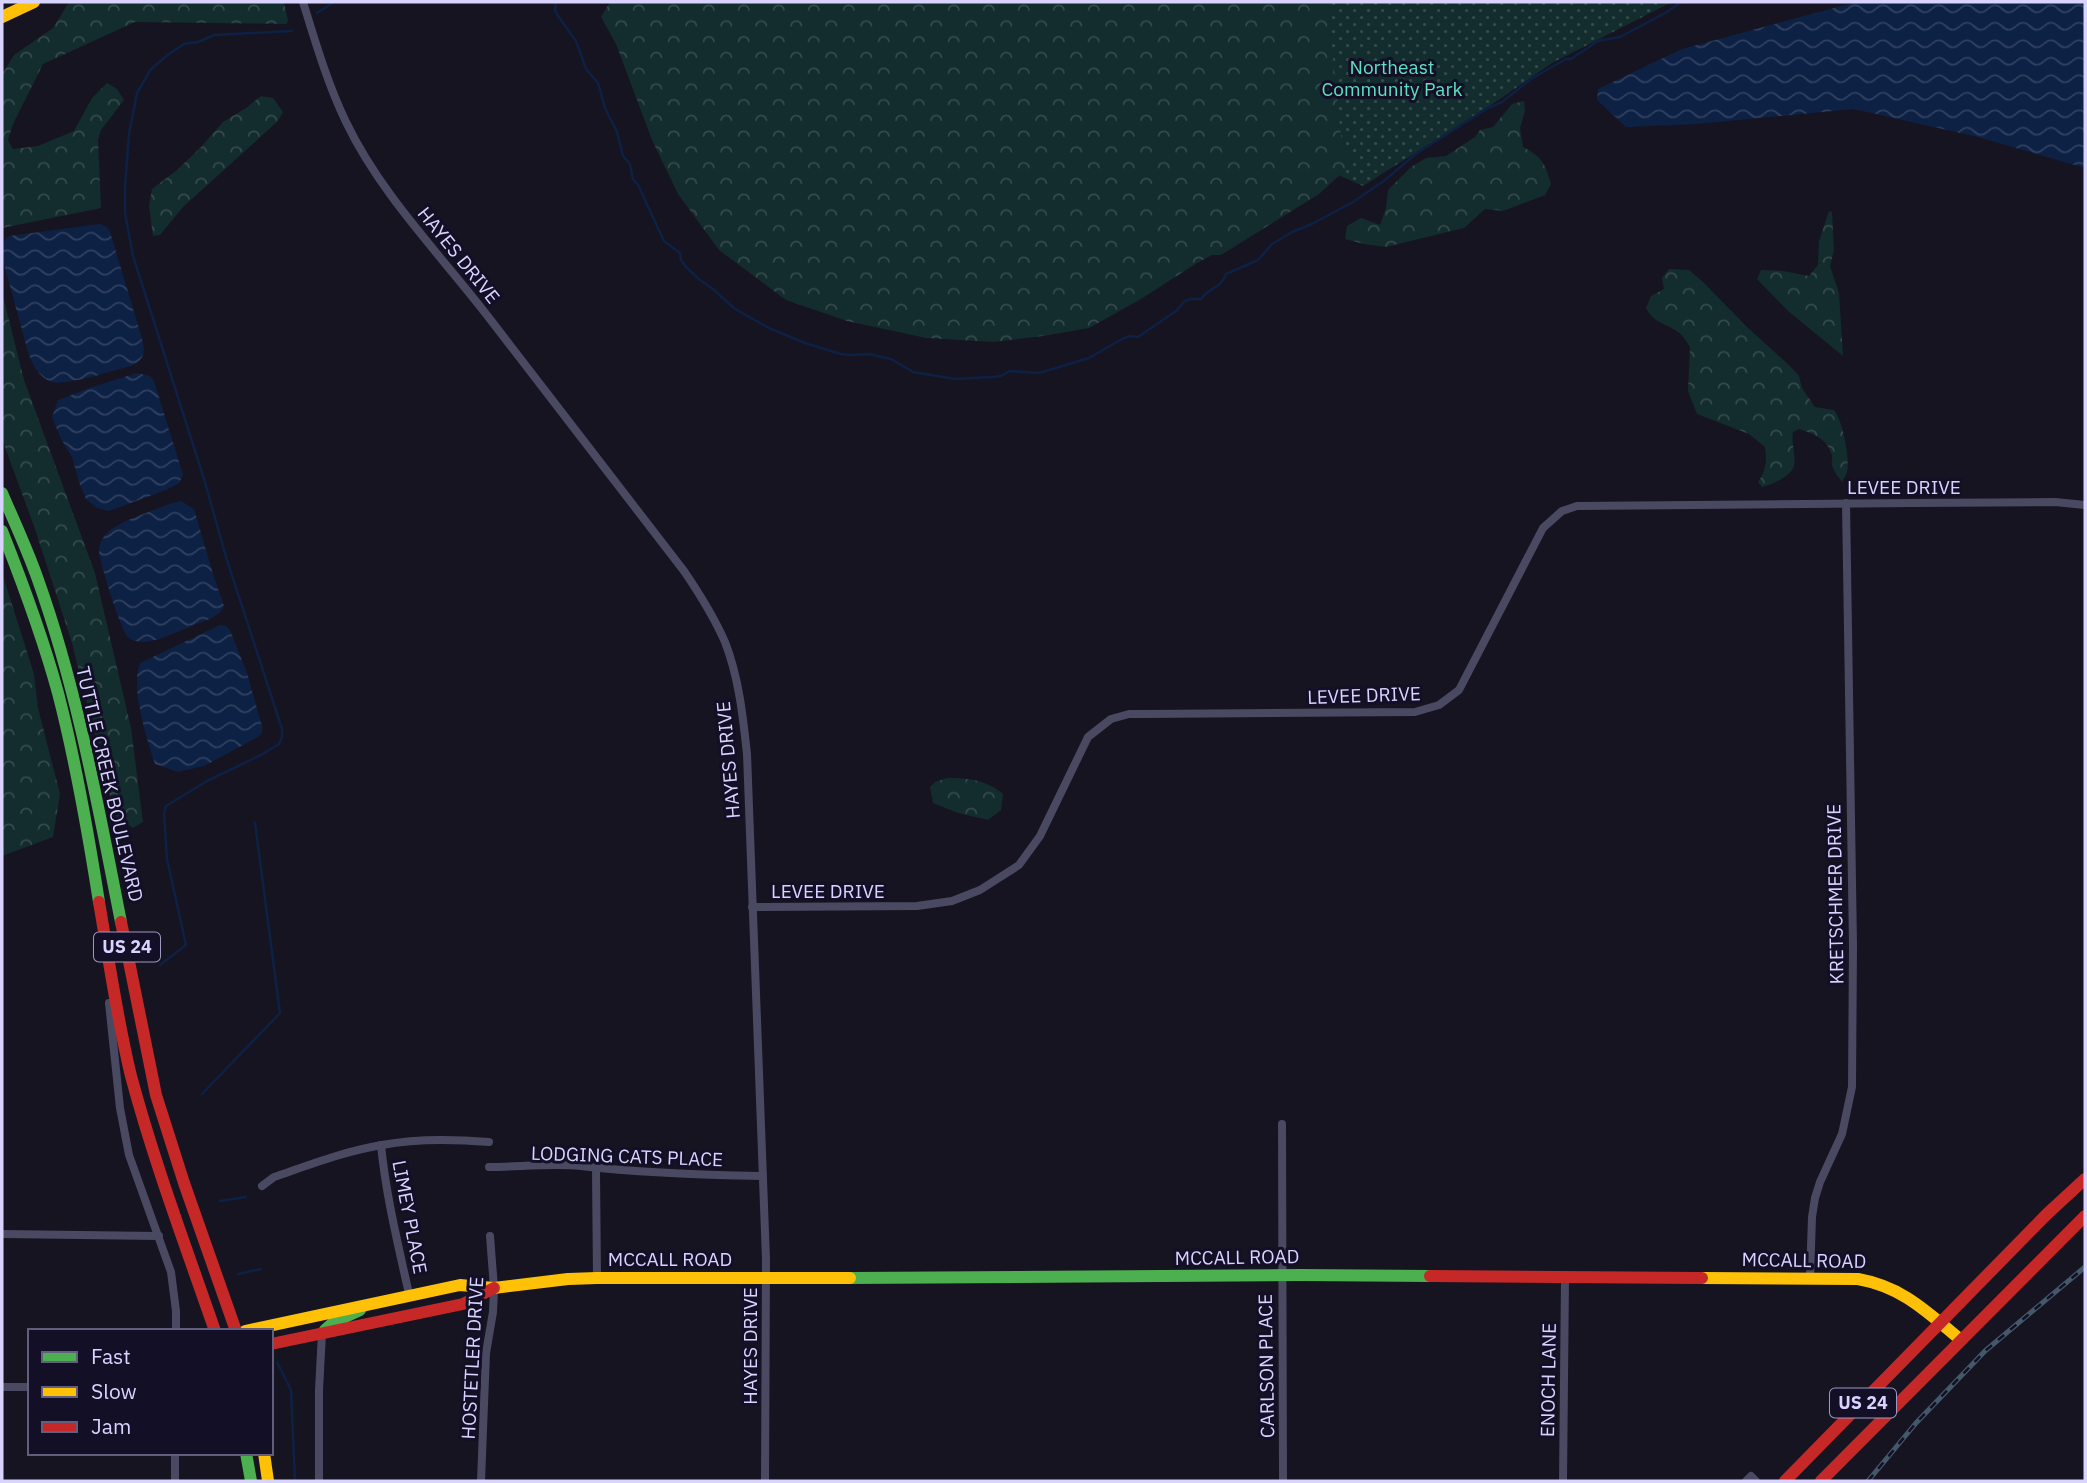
<svg xmlns="http://www.w3.org/2000/svg" width="2087" height="1483" font-family="'IBM Plex Sans',sans-serif">
  <defs>
    <pattern id="grass-dots" width="8" height="8" patternUnits="userSpaceOnUse" patternTransform="scale(1.75)"><rect width="8" height="8" fill="#132c2d"/><path d="M2 2h.1M6 6h.1" fill="none" stroke="#354a4c" stroke-width="1.8" stroke-linecap="round"/></pattern>
    <pattern id="forest-crowns" width="20" height="18" patternUnits="userSpaceOnUse" patternTransform="scale(1.75)"><rect width="20" height="18" fill="#132c2d"/><path d="M2 6a3 3 0 1 1 6 0M12 15a3 3 0 1 1 6 0" fill="none" stroke="#354a4c"/></pattern>
    <pattern id="water-waves" width="16" height="10" patternUnits="userSpaceOnUse" patternTransform="scale(1.75)"><rect width="16" height="10" fill="#0d2144"/><path d="M0 5q4-4 8 0t8 0" fill="none" stroke="#304060"/></pattern>
  </defs>
  <rect width="100%" height="100%" fill="#161421"/>
  <path fill="url(#grass-dots)" d="M1317 2H1672L1552 63 1497 101 1363 186 1336 174Z"/>
  <g fill="url(#forest-crowns)">
    <path d="M69 2H284L288 21 286 24 135 22 43 64 13 124 8 140 13 149 38 146 74 131 92 98 107 83 117 89 124 100 101 130 98 140 101 208 2 228 3 73 14 55 53 28Z"/>
    <path d="M610 2H1330L1331 40 1341 136 1353 163 1319 194 1221 255H1212L1197 263 1141 299 1089 328 1043 336 994 342 926 338 847 321 786 300 719 250 678 194 652 140 616 44 601 17Z"/>
    <path d="M261 96 273 98 283 112 278 121 183 207 160 235 153 236 149 206 152 189 177 170 201 147 223 122 246 108Z"/>
    <path d="M1524 101 1525 111 1520 128 1523 147C1542 157 1545 163 1551 184L1545 195 1503 211 1485 209 1464 228 1386 247 1364 244 1345 239 1347 226 1361 218 1380 225 1386 208 1388 190 1411 167 1426 158 1446 156 1475 137 1480 130 1493 127 1512 104Z"/>
    <path d="M1829 211 1832 212 1834 250 1830 266 1839 293 1843 356 1788 311 1757 279 1761 270 1783 271 1809 276 1818 265 1819 241Z"/>
    <path d="M1669 269 1689 270 1703 282 1747 327 1791 367 1799 376 1802 388 1815 407 1834 410C1843 421 1850 458 1847 472 1846 476 1843 479 1842 482 1839 478 1835 473 1833 468 1830 461 1833 463 1832 456 1828 439 1814 434 1799 429L1793 432C1791 443 1796 455 1794 466 1791 476 1772 485 1762 487L1758 482C1766 471 1767 460 1765 447L1749 434 1697 414 1688 391 1690 347C1687 343 1684 336 1679 333 1668 323 1655 325 1646 308L1651 296 1664 289 1662 278Z"/>
    <path d="M2 292 24 380 95 573 131 728 143 822 133 828 115 816 72 643 35 529 2 439Z"/>
    <path d="M2 573 34 674 38 708 60 794 53 837 2 856Z"/>
    <path d="M947 778C969 778 986 780 1003 794L1001 810 988 820 958 813 933 803 930 787 935 782Z"/>
  </g>
  <g fill="url(#water-waves)">
    <path d="M1856 2H2085V168L1978 137 1854 109 1696 124 1626 127 1597 100 1598 89 1682 49Z"/>
    <path d="M100 224 107 227 110 232 141 335C145 350 147 359 131 366 115 370 66 386 52 382 39 378 32 364 28 352L2 257V243L9 236Z"/>
    <path d="M137 373 150 376 154 381 183 475 179 483 166 490 109 511 97 508 86 499 80 485 72 457 61 439 52 417 58 400 95 386Z"/>
    <path d="M181 501 194 509 213 574 224 606C219 618 201 622 189 627 174 633 143 650 128 637 121 631 99 560 99 551 99 544 103 536 108 532 120 521 155 510 172 503Z"/>
    <path d="M220 625 226 626 230 630 247 673 262 726V733L258 737 204 766 178 772 155 764C147 740 130 686 140 663Z"/>
  </g>
  <g fill="none" stroke-linecap="round" stroke-linejoin="round">
    <g stroke="#0d2144" stroke-width="2.5">
      <path d="M556 2 555 10 558 16 576 41 586 69 598 83 605 108 617 132 623 156 630 164 633 179 638 185 664 241 680 253 681 260 686 267 700 280 713 289 735 309 769 328 805 343 841 354 850 355 869 354 891 359 913 372 955 379 992 377 1001 376 1010 371 1039 373 1089 358 1122 339 1130 336 1138 337 1176 311 1185 301 1191 299H1201C1208 288 1222 288 1226 274L1258 260 1272 244 1292 232 1312 224 1353 202 1385 180 1417 153 1488 108 1502 102 1531 79 1566 59H1571L1598 41 1620 37 1667 12 1681 2"/>
      <path d="M317 13 334 2"/>
      <path d="M160 965 186 945 167 859 164 813 166 806 207 781 261 755 279 744 282 737V729L226 557 204 479 133 256 125 213V187L129 134 137 93 151 69 169 54 184 44 198 42 214 35 292 31"/>
      <path d="M202 1094 280 1013 255 823"/>
      <path d="M220 1201 246 1197"/>
      <path d="M238 1274 261 1269"/>
      <path d="M277 1362 291 1390 295 1481"/>
    </g>
    <g stroke="#4a4962" stroke-width="8">
      <path d="M303 2C315 41 328 85 346 122 382 197 443 257 493 323 557 406 620 488 684 571 699 593 714 617 725 642 739 678 743 717 747 754L766 1259 765 1481"/>
      <path d="M752 907 917 906 952 901 980 890 1019 865 1040 836 1088 737 1111 719 1129 714H1144L1415 712 1439 705 1459 690 1543 528 1562 511 1577 506 1912 503 2055 502 2085 505"/>
      <path d="M109 1003 120 1108 129 1155 171 1272 176 1311V1331"/>
      <path d="M1282 1124 1283 1481"/>
      <path d="M381 1145C386 1196 398 1244 409 1294"/>
      <path d="M489 1167C518 1167 552 1163 581 1166 641 1173 702 1175 763 1176"/>
      <path d="M596 1169 597 1278"/>
      <path d="M262 1186 274 1177C309 1165 345 1151 382 1145 418 1138 453 1139 489 1142"/>
      <path d="M2 1234 159 1236"/>
      <path d="M1810 1278 1812 1217 1815 1198 1820 1182 1842 1134 1852 1087 1853 945 1846 503"/>
      <path d="M2 1387H30"/>
      <path d="M175 1481V1453"/>
      <path d="M319 1481V1390L322 1333"/>
      <path d="M481 1481 486 1353 493 1312 494 1288 490 1236"/>
      <path d="M1563 1481 1565 1278"/>
      <path d="M1746 1481 1751 1476 1756 1481"/>
    </g>
    <g stroke="#4caf50" stroke-width="12">
      <path d="M2 493C14 521 27 549 37 577 77 688 98 806 121 922"/>
      <path d="M2 531C23 584 43 638 58 693 76 762 88 832 99 902"/>
      <path d="M850 1278 1300 1275 1430 1276"/>
      <path d="M325 1330 334 1322 360 1310"/>
      <path d="M246 1453 251 1481"/>
    </g>
    <g stroke="#ffc107" stroke-width="12">
      <path d="M2 17 34 2"/>
      <path d="M1702 1278 1858 1279C1903 1287 1927 1312 1961 1340"/>
      <path d="M245 1331 460 1285 494 1288 568 1279 597 1278H850"/>
      <path d="M264 1453 268 1481"/>
    </g>
    <g stroke="#c62828" stroke-width="12">
      <path d="M99 902C109 960 117 1019 131 1076 154 1162 186 1247 215 1331"/>
      <path d="M121 922 156 1095 184 1183 236 1331"/>
      <path d="M1430 1276 1702 1278"/>
      <path d="M271 1344 463 1304 494 1288"/>
      <path d="M1785 1481 2047 1214 2085 1179"/>
      <path d="M1821 1481 2085 1216"/>
    </g>
    <g stroke="#43596b" stroke-width="5">
      <path id="rail" d="M1868 1481 1916 1423 1985 1351 2085 1267"/>
    </g>
    <use href="#rail" stroke="#130f26" stroke-width="2.5" stroke-dasharray="8" stroke-linecap="butt"/>
  </g>
  <g text-anchor="middle" stroke-width="6" stroke-linejoin="round" paint-order="stroke">
    <g fill="#130f26" stroke="#9e99be" stroke-width="2">
      <rect x="94" y="932.5" width="66" height="29" rx="5"/>
      <rect x="1830" y="1388.5" width="66" height="29" rx="5"/>
    </g>
    <g font-size="18" font-weight="bold" fill="#d9d4ff">
      <text x="127" y="953">US 24</text>
      <text x="1863" y="1409">US 24</text>
    </g>
    <g font-size="19" fill="#5fe0c0" stroke="#130f26">
      <text x="1392" y="74">Northeast<tspan x="1392" dy="22">Community Park</tspan></text>
    </g>
    <g font-size="19" fill="#d9d4ff" stroke="#130f26">
      <text transform="translate(459 255) rotate(51)" y="7">HAYES DRIVE</text>
      <text x="1904" y="494">LEVEE DRIVE</text>
      <text transform="translate(1364 695) rotate(-2)" y="7">LEVEE DRIVE</text>
      <text transform="translate(728 760) rotate(-95)" y="7">HAYES DRIVE</text>
      <text transform="translate(110 784) rotate(77)" y="7">TUTTLE CREEK BOULEVARD</text>
      <text x="828" y="898">LEVEE DRIVE</text>
      <text transform="translate(1835 894) rotate(-91)" y="7">KRETSCHMER DRIVE</text>
      <text transform="translate(627 1156) rotate(2)" y="7">LODGING CATS PLACE</text>
      <text transform="translate(410 1217) rotate(79)" y="7">LIMEY PLACE</text>
      <text transform="translate(1237 1257) rotate(-1)" y="7">MCCALL ROAD</text>
      <text x="670" y="1266">MCCALL ROAD</text>
      <text transform="translate(1804 1260) rotate(1)" y="7">MCCALL ROAD</text>
      <text transform="translate(750 1346) rotate(-90)" y="7">HAYES DRIVE</text>
      <text transform="translate(472 1358) rotate(-87)" y="7">HOSTETLER DRIVE</text>
      <text transform="translate(1266 1366) rotate(-91)" y="7">CARLSON PLACE</text>
      <text transform="translate(1548 1380) rotate(-89)" y="7">ENOCH LANE</text>
    </g>
  </g>
  <rect width="2087" height="1483" fill="none" stroke="#d9d4ff" stroke-width="7"/>
  <rect x="28" y="1329" width="245" height="126" fill="#130f26" stroke="#625e7d" stroke-width="2"/>
  <rect x="42" y="1352" width="35" height="10" fill="#4caf50" stroke="#625e7d" stroke-width="2"/>
  <text x="91" y="1364" font-size="21" fill="#d9d4ff">Fast</text>
  <rect x="42" y="1387" width="35" height="10" fill="#ffc107" stroke="#625e7d" stroke-width="2"/>
  <text x="91" y="1399" font-size="21" fill="#d9d4ff">Slow</text>
  <rect x="42" y="1422" width="35" height="10" fill="#c62828" stroke="#625e7d" stroke-width="2"/>
  <text x="91" y="1434" font-size="21" fill="#d9d4ff">Jam</text>
</svg>
